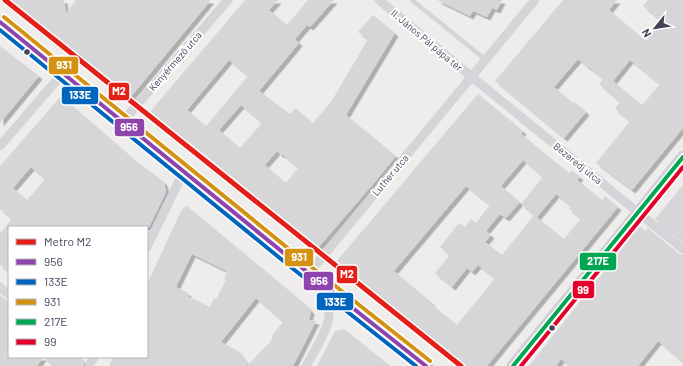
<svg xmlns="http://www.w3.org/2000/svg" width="683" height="366" font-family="Barlow,sans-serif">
  <defs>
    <filter id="shadow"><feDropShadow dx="3.5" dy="3.5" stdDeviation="0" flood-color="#0004"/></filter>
  </defs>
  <rect width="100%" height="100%" fill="#eeedec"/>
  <g fill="#d6d5d8" fill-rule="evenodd" filter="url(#shadow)">
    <path d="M9 0H64L66 13 76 0H211L129 99Z"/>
    <path d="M245 0H278L269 10 287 25 308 0H334L310 27 307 25 295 39 299 43 259 91 290 114 295 108 313 123 331 102 368 39 358 32 373 15 395 33 346 115 396 156 374 183 316 250 149 113ZM229 60 248 76 206 126 187 110ZM241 105 262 123 240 148 219 130ZM277 151 281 155 282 154 298 168 286 183 265 165Z"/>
    <path d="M437 0H502L497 10 492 8 487 17 473 11 470 16Z"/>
    <path d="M563 0H617L609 10 646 41 662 22 643 6 648 0H683V128L632 190 596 163 630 121 615 109 620 102 599 84 603 79 589 67V68L578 59 554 87 574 104 575 102 586 112 564 138 495 81ZM630 60 660 84 642 105 613 81Z"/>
    <path d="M0 46 39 76 0 123Z"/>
    <path d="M478 94 523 131 521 134 569 173 572 170 580 177 577 180 602 200 605 196 618 207 487 366H462L379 298 336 262ZM523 160 543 177 521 204 537 217 556 194 571 206 569 209 581 218 564 239 534 215 502 255 485 242 491 235 486 231 500 214 506 218 520 202 501 186ZM466 186 490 205 476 223 471 219 465 227 459 223 440 247 450 255 435 273 452 287 467 268 472 272 478 265 495 278 457 325 431 304 432 303 394 271Z"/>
    <path d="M61 96 135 160 164 182 166 192 149 227H9V272L0 265V233L12 219 0 209V166ZM31 167 45 179 27 200 13 188Z"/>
    <path d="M683 185V241L655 219Z"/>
    <path d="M187 206 304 303 311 311 309 320 316 321 293 366H109L113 357H147V284L182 209ZM192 254 227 271 224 279 226 280 216 299 214 298 210 307 187 296 188 293 176 287ZM256 298 283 322 273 334 271 341 248 365 238 351 221 342Z"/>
    <path d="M640 226 645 231 648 228 679 254 683 255V362L658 341 638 366H570L561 359 556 366H529Z"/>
    <path d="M0 295 5 300 9 301V357H79L85 361 83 366H54L43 357 37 366H0Z"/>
    <path d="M344 329 390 366H317L335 331Z"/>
  </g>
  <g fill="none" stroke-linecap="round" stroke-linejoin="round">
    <path stroke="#d4d4d9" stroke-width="4.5" d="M412 0 486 60"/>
    <g stroke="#d4d4d9" stroke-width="9">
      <path d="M379 0 472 77 683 249"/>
      <path d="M123 121 228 0"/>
      <path d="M0 146 63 73"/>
      <path d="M147 247 184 171"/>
      <path d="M0 287 9 295"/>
      <path d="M89 366 94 357"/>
      <path d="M306 366C312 356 330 325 329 315 329 304 315 283 309 273L535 0"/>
    </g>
    <path stroke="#d1d0d7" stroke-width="13" d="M513 366 639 212 683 157"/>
    <path stroke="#cbcad2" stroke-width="14" d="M0 22 296 263 426 366"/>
    <g stroke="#fff" stroke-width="7">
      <path id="bus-1" d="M0 22 296 263 426 366"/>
    </g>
    <g stroke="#fff" stroke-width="7">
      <path id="bus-2" d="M0 30 292 268 416 366"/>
    </g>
    <g stroke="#fff" stroke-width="7">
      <path id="bus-3" d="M4 17 300 258 430 361"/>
    </g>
    <g stroke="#fff" stroke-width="7">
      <path id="bus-4" d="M513 366 683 157"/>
    </g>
    <g stroke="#fff" stroke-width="7">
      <path id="bus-5" d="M521 366 683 167"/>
    </g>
    <use href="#bus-1" stroke="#8e44ad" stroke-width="4"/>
    <use href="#bus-2" stroke="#0065bd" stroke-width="4"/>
    <use href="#bus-3" stroke="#d39212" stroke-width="4"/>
    <use href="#bus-4" stroke="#00a651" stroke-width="4"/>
    <use href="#bus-5" stroke="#e4002b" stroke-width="4"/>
    <g stroke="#fff" stroke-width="8">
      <path id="metro-1" d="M5 0 461 366"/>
    </g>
    <use href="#metro-1" stroke="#e41f18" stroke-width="5"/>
  </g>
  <g fill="#454359" stroke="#fff" stroke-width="1.5">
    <circle cx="27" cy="52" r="3.5"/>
    <circle cx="552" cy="328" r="3.5"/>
  </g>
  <g text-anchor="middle" stroke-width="4" stroke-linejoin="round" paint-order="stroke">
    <g font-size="10" fill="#454359" stroke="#fff">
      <text transform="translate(427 40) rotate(40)" y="4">II. János Pál pápa tér</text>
      <text transform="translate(175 61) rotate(-49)" y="4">Kenyérmező utca</text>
      <text transform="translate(578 163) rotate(39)" y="4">Bezerédj utca</text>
      <text transform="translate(390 175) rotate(-50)" y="4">Luther utca</text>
    </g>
  </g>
  <g stroke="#fff" stroke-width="1.5">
    <rect x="48" y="56" width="31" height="19" rx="4" fill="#d39212"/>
    <rect x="108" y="82" width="22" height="19" rx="4" fill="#e41f18"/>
    <rect x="61" y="86" width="38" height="19" rx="4" fill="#0065bd"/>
    <rect x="114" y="118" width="31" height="19" rx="4" fill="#8e44ad"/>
    <rect x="284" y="248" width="30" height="19" rx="4" fill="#d39212"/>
    <rect x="579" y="252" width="38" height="19" rx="4" fill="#00a651"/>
    <rect x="336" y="265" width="22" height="19" rx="4" fill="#e41f18"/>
    <rect x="303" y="271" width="31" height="20" rx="4" fill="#8e44ad"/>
    <rect x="572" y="280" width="23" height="19" rx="4" fill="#e4002b"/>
    <rect x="316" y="292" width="38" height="19" rx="4" fill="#0065bd"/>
  </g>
  <g font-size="11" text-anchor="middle" font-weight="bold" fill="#fff">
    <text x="64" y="69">931</text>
    <text x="119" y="95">M2</text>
    <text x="80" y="99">133E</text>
    <text x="129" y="131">956</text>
    <text x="299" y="261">931</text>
    <text x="598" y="265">217E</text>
    <text x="347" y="278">M2</text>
    <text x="319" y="285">956</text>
    <text x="583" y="294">99</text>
    <text x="335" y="306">133E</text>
  </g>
  <rect x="8" y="226" width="140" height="132" fill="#ffffff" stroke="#b5b4bd"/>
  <rect x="16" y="239" width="20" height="6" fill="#e41f18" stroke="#b5b4bd"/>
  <text x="44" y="246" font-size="12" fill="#454359">Metro M2</text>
  <rect x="16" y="259" width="20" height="6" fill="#8e44ad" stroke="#b5b4bd"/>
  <text x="44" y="266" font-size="12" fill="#454359">956</text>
  <rect x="16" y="279" width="20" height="6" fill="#0065bd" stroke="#b5b4bd"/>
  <text x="44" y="286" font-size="12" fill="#454359">133E</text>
  <rect x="16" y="299" width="20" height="6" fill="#d39212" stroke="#b5b4bd"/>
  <text x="44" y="306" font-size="12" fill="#454359">931</text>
  <rect x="16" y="319" width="20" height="6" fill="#00a651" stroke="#b5b4bd"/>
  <text x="44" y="326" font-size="12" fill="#454359">217E</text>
  <rect x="16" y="339" width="20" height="6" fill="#e4002b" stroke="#b5b4bd"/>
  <text x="44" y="346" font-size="12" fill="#454359">99</text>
  <g transform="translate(655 28) rotate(240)" stroke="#ffffff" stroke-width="3" paint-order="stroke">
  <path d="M0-3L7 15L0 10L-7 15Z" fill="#454359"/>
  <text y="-6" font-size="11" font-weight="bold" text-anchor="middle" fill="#454359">N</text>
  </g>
</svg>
